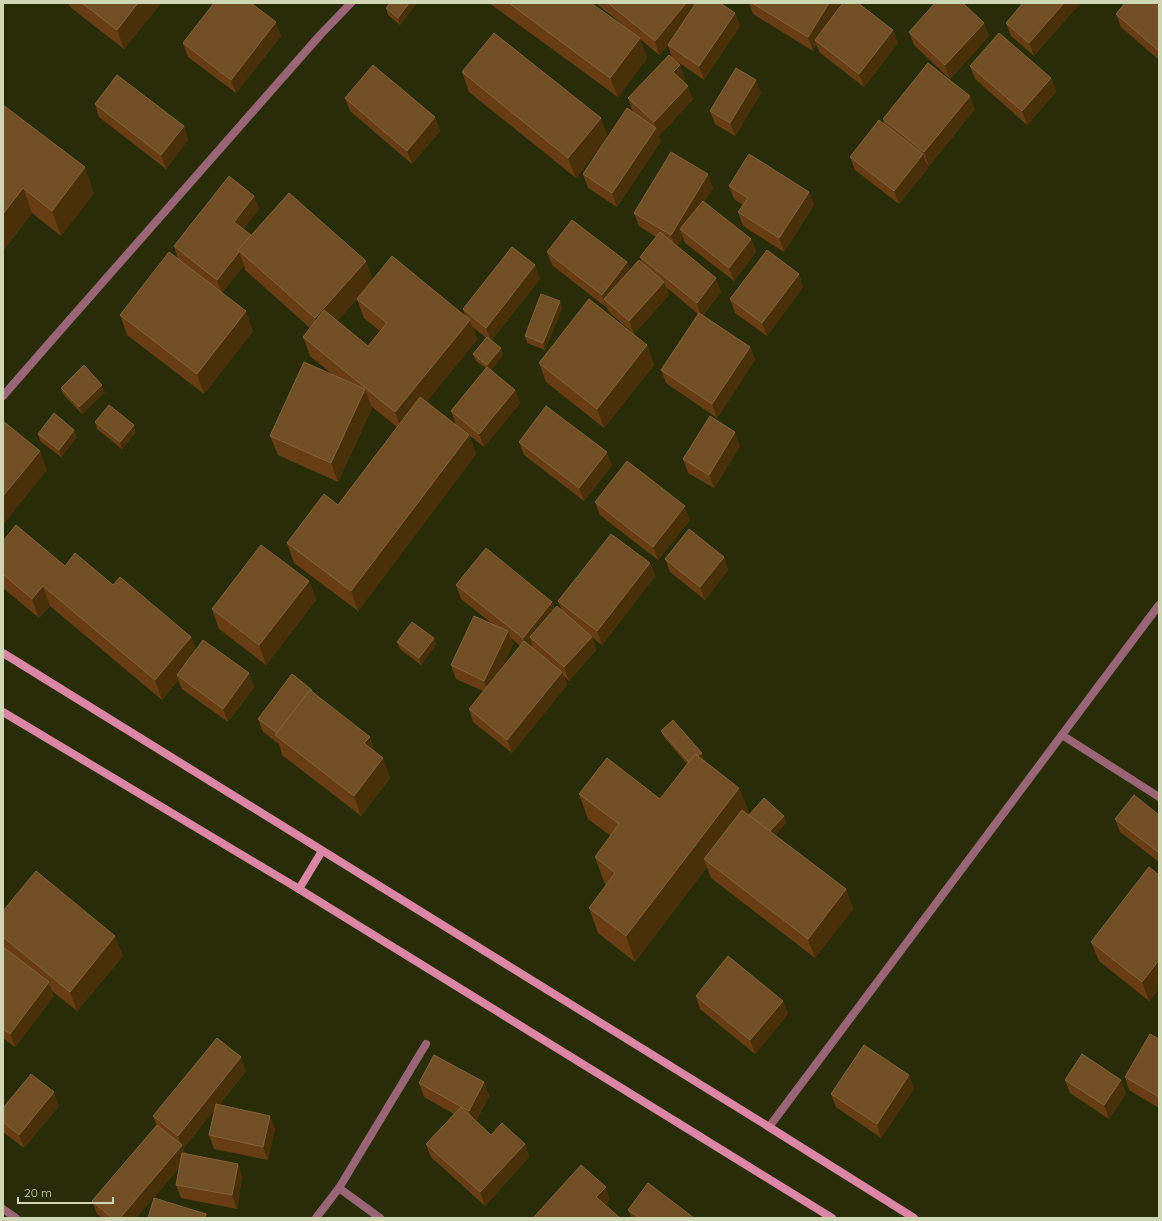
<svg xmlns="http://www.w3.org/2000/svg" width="1162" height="1221" font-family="Quicksand,sans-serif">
  <rect width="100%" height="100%" fill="#282d07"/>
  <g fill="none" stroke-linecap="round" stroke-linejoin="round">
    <g stroke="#9b6578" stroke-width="8">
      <path d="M3 396 51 341 321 34 351 3"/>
      <path d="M1062 735 1159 797"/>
      <path d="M769 1127 1159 605"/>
      <path d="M339 1188 426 1044"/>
      <path d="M3 1209 16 1218"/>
      <path d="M316 1218 339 1188 380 1218"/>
    </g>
    <g stroke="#db86a4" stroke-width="8">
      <path d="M3 653 769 1127 914 1218"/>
      <path d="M3 712 299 889 832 1218"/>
      <path d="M299 889 322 851"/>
    </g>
  </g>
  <g fill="#673d14" fill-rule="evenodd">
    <path d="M68 3H161L124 49 70 7Z"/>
    <path d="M390 3H417L400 25 388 15 386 8Z"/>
    <path d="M489 3H591L636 36 598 5 597 3H695L696 4 735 13 740 26 704 80 672 58 668 45 659 55 640 39 647 58 618 97Z"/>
    <path d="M749 3H841V4L838 9 898 43 864 87 820 53 816 44 813 51 753 14Z"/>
    <path d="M1023 3 1034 56 1011 36 1006 23Z"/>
    <path d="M1125 3H1159V60L1121 27 1116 14Z"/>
    <path d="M984 23 989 36 950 79 914 45 909 32Z"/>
    <path d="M281 36 236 93 188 57 183 43Z"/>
    <path d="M680 65 685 79 683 81 693 99 659 136 658 135 661 141 617 207 588 188 583 174 604 142 576 178 469 92 462 72 607 137 636 114 633 112 628 98Z"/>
    <path d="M970 66 1051 78 1056 92 1027 125 975 79Z"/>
    <path d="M761 93 735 136 715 124 710 111Z"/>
    <path d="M345 98 435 117 440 131 412 164 350 111Z"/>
    <path d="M95 104 184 126 188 140 166 169 99 117Z"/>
    <path d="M3 105 94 193 61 236 32 213 3 251Z"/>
    <path d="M975 109 929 166 926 163 928 168 899 204 855 170 850 157 884 124 883 119Z"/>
    <path d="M729 186 809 192 814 205 784 252 743 226 738 212 743 205 734 199Z"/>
    <path d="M713 188 704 202 751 239 756 252 734 281 685 243 683 237 677 246 721 292 703 315 750 347 755 360 717 418 666 383 661 370 698 314 666 287 669 295 634 334 609 312 607 308 552 265 547 252 627 262 630 270 642 263 640 257 656 237 639 226 634 213Z"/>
    <path d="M254 196 259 209 243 229 251 236 373 280 465 316 463 309 540 279 491 341 501 348 503 355 491 370 515 390 520 403 484 447 469 435 476 454 358 611 294 563 287 543 338 505 397 427 371 406 372 408 338 482 278 455 270 436 332 374 310 356 303 337 310 328 245 270 244 265 222 293 253 331 204 394 127 335 120 315 178 259 174 246ZM364 291 357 299 364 318 380 331 368 346 337 321ZM473 327 486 338 473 354 476 361 486 368 451 411 456 425 426 402 477 340Z"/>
    <path d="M799 274 803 287 767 336 735 313 730 299Z"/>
    <path d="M562 308 545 350 527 343 525 336Z"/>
    <path d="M647 345 654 365 604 428 546 382 539 363Z"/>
    <path d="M61 388 105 392 82 414 63 394Z"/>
    <path d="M95 422 136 432 122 449 97 429Z"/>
    <path d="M38 434 77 437 61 457 40 441Z"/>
    <path d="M519 442 612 465 584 501 524 455Z"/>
    <path d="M740 446 714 488 688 473 683 459Z"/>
    <path d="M595 502 690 520 658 560 600 515Z"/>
    <path d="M3 541 65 566 113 585 191 637 196 650 249 673 254 687 228 722 182 689 178 680 162 700 50 606 39 618 3 588Z"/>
    <path d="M724 557 728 570 705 600 670 572 665 559Z"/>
    <path d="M650 563 655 576 602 645 592 637 596 650 569 681 564 676 567 685 512 753 473 722 469 709 483 691 456 679 451 665 494 625 461 599 456 585 552 602 554 609 562 610 558 601ZM510 637 520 646 501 669 513 644Z"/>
    <path d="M309 581 316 600 266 665 219 629 212 609Z"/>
    <path d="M434 638 436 644 421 665 400 649 397 642Z"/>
    <path d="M312 692 375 752 390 778 361 816 282 755 279 744 263 732 258 719Z"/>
    <path d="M661 731 704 760 739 788 749 813 748 814 749 815 784 816 786 823 775 835 846 889 853 909 815 958 711 878 707 867 635 962 598 933 589 908 607 885 604 882 595 857 611 836 588 819 579 794 660 799 687 764 664 737Z"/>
    <path d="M1159 815V862L1120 832 1115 819Z"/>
    <path d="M1159 875V989L1149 1001 1099 961 1091 942Z"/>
    <path d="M3 911 123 956 77 1011 52 991 54 996 15 1047 3 1038Z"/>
    <path d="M696 996 783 1001 788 1014 755 1054 700 1009Z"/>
    <path d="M1159 1039V1108L1129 1090 1125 1077Z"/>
    <path d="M246 1071 219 1105 275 1129 268 1160 214 1149 209 1135 214 1110 183 1149 185 1154 238 1164 242 1177 237 1209 181 1198 176 1185 179 1168 136 1218H102L97 1214 92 1201 157 1126 153 1116Z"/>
    <path d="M909 1075 914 1089 881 1138 836 1107 831 1094Z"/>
    <path d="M1065 1080 1126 1093 1109 1119 1070 1093Z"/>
    <path d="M484 1082 489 1096 476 1121 491 1135 525 1144 529 1157 485 1206 431 1157 426 1144 454 1114 424 1097 419 1083Z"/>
    <path d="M59 1106 24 1148 3 1132V1108Z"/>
    <path d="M628 1210 694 1218H632Z"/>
  </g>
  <g fill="#493008">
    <path d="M138 3H161L124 49 117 30Z"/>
    <path d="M409 3H417L400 25 398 18Z"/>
    <path d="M686 3H695L697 8 659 55 655 41Z"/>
    <path d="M829 3H841V4L818 42 815 40 816 44 813 51 808 37Z"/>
    <path d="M1064 3H1081L1034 56 1029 43Z"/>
    <path d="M735 13 740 26 704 80 699 66Z"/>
    <path d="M276 22 281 36 236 93 231 80Z"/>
    <path d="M984 23 989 36 950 79 945 65Z"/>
    <path d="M893 30 898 43 864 87 859 74Z"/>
    <path d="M640 38 647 58 618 97 610 78Z"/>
    <path d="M680 65 685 79 678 86 673 72Z"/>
    <path d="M1051 78 1056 92 1027 125 1022 111Z"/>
    <path d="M756 80 761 93 735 136 730 123Z"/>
    <path d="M688 86 693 99 659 136 654 122Z"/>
    <path d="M970 96 975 109 929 166 924 152Z"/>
    <path d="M435 117 440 131 412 164 407 151Z"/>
    <path d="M601 118 608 138 576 178 568 158Z"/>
    <path d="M184 126 188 140 166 169 161 155Z"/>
    <path d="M656 128 661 141 617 207 612 193Z"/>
    <path d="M923 154 928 168 899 204 894 191Z"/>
    <path d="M85 167 94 193 61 236 52 211Z"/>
    <path d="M708 174 713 188 685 233 680 229 683 237 676 249 671 235Z"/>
    <path d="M23 188 32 213 3 251V214Z"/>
    <path d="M809 192 814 205 784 252 779 238Z"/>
    <path d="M254 196 259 209 238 235 234 222Z"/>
    <path d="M751 239 756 252 734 281 729 268Z"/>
    <path d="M239 252 244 265 222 293 217 280Z"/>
    <path d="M366 261 373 280 322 338 315 318Z"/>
    <path d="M627 262 632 276 604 299 607 308 602 295Z"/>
    <path d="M535 265 540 279 491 341 486 328Z"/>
    <path d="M799 274 803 287 767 336 762 323Z"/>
    <path d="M716 278 721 292 701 316 697 303Z"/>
    <path d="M664 282 669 295 634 334 629 321Z"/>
    <path d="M560 301 562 308 545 350 543 343Z"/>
    <path d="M246 311 253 331 204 394 197 374Z"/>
    <path d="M470 320 477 340 402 432 395 412Z"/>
    <path d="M647 345 654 365 604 428 597 409Z"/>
    <path d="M750 347 755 360 717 418 712 404Z"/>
    <path d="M501 348 503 355 490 371 487 365Z"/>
    <path d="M102 385 105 392 82 414 79 407Z"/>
    <path d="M365 389 372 408 338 482 331 463Z"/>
    <path d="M515 390 520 403 484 447 479 434Z"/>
    <path d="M134 425 136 432 122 449 120 442Z"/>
    <path d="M74 430 77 437 61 457 59 450Z"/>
    <path d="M735 432 740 446 714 488 709 475Z"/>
    <path d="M469 435 476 454 358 611 351 591Z"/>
    <path d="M40 451 47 470 3 525V496Z"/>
    <path d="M607 452 612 465 584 501 579 488Z"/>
    <path d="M685 506 690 520 658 560 653 547Z"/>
    <path d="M724 557 728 570 705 600 700 587Z"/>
    <path d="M650 563 655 576 602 645 597 631Z"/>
    <path d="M309 581 316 600 266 665 259 645Z"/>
    <path d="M43 586 50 606 39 618 32 599Z"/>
    <path d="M552 602 556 615 530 637 532 645 527 651 523 638Z"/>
    <path d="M508 631 513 644 489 694 484 681Z"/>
    <path d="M191 637 198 656 177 675 178 680 162 700 155 680Z"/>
    <path d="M592 637 596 650 569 681 564 667Z"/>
    <path d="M434 638 436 644 421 665 419 658Z"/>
    <path d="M562 672 567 685 512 753 507 740Z"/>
    <path d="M249 673 254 687 228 722 223 709Z"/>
    <path d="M370 737 377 756 364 743Z"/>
    <path d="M702 753 704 760 693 770 691 763Z"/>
    <path d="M383 758 390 778 361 816 354 796Z"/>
    <path d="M739 788 749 813 710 863 704 859 707 867 635 962 626 936Z"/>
    <path d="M784 816 786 823 770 841 767 834Z"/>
    <path d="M846 889 853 909 815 958 808 939Z"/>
    <path d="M115 936 123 956 77 1011 70 992Z"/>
    <path d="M1159 960V989L1149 1001 1142 982Z"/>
    <path d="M49 982 54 996 15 1047 10 1034Z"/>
    <path d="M783 1001 788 1014 755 1054 750 1040Z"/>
    <path d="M241 1057 246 1071 183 1149 187 1159 136 1218H120L182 1146 178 1136Z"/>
    <path d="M909 1075 914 1089 881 1138 877 1124Z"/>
    <path d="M1121 1080 1126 1093 1109 1119 1104 1105Z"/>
    <path d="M484 1082 489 1096 474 1124 469 1111Z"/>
    <path d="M54 1092 59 1106 24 1148 19 1135Z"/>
    <path d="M270 1116 275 1129 268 1160 263 1147Z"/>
    <path d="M525 1144 529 1157 485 1206 480 1192Z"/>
    <path d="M238 1164 242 1177 237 1209 232 1195Z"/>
    <path d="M606 1187 610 1200 601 1211 596 1197Z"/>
  </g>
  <g fill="#724e25" stroke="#81633b">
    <path d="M82 3H138L117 30Z"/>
    <path d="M214 3H251L276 22 231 80 183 43Z"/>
    <path d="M390 3H409L398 18 386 8Z"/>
    <path d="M509 3H591L640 38 610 78Z"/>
    <path d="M608 3H686L655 41Z"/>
    <path d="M696 3H720L735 13 699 66 668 45Z"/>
    <path d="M752 3H829L808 37Z"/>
    <path d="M843 3H858L893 30 859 74 815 40Z"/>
    <path d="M935 3H963L984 23 945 65 909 32Z"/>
    <path d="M1023 3H1064L1029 43 1006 23Z"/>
    <path d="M1125 3H1153L1159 8V51L1116 14Z"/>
    <path d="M494 33 601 118 568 158 462 72Z"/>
    <path d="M999 33 1051 78 1022 111 970 66Z"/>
    <path d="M669 55 680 65 673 72 688 86 654 122 628 98Z"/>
    <path d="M928 63 970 96 924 152 883 119Z"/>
    <path d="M373 65 435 117 407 151 345 98Z"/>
    <path d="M736 68 756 80 730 123 710 111Z"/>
    <path d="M117 75 184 126 161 155 95 104Z"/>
    <path d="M3 105 85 167 52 211 23 188 3 214Z"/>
    <path d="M627 108 656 128 612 193 583 174Z"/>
    <path d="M879 120 923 154 894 191 850 157Z"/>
    <path d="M671 152 708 174 671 235 634 213Z"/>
    <path d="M749 154 809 192 779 238 738 212 748 198 729 186Z"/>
    <path d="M229 176 254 196 234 222 251 235 238 250 239 252 217 280 174 246Z"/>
    <path d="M289 193 366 261 315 318 238 250Z"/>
    <path d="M703 201 751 239 729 268 680 229Z"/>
    <path d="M572 220 627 262 602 295 547 252Z"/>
    <path d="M660 232 716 278 697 303 640 257Z"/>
    <path d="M512 247 535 265 486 328 463 309Z"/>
    <path d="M767 250 799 274 762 323 730 299Z"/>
    <path d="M169 252 246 311 197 374 120 315Z"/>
    <path d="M392 256 470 320 395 412 303 337 324 310 368 346 387 323 357 299Z"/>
    <path d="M639 260 664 282 629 321 604 299Z"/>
    <path d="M541 294 560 301 543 343 525 336Z"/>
    <path d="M589 299 647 345 597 409 539 363Z"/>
    <path d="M699 313 750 347 712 404 661 370Z"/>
    <path d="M487 337 501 348 487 365 473 354Z"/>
    <path d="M304 362 365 389 331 463 270 436Z"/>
    <path d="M84 365 102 385 79 407 61 388Z"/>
    <path d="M487 367 515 390 479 434 451 411Z"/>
    <path d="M420 397 469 435 351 591 287 543 324 494 338 505Z"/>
    <path d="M109 405 134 425 120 442 95 422Z"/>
    <path d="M546 406 607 452 579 488 519 442Z"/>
    <path d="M54 413 74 430 59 450 38 434Z"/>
    <path d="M710 416 735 432 709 475 683 459Z"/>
    <path d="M3 421 40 451 3 496Z"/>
    <path d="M627 461 685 506 653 547 595 502Z"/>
    <path d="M16 525 65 566 75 553 113 585 120 577 191 637 155 680 43 586 32 599 3 574V541Z"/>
    <path d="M689 529 724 557 700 587 665 559Z"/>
    <path d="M611 534 650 563 597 631 558 601Z"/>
    <path d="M261 545 309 581 259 645 212 609Z"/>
    <path d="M486 548 552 602 523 638 456 585Z"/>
    <path d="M557 606 592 637 564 667 530 637Z"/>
    <path d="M474 616 508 631 484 681 451 665Z"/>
    <path d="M412 622 434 638 419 658 397 642Z"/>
    <path d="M203 640 249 673 223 709 177 675Z"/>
    <path d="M524 641 562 672 507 740 469 709Z"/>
    <path d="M292 674 312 690 311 691 310 690 277 733 258 719Z"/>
    <path d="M310 690 370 737 364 743 383 758 354 796 275 735Z"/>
    <path d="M673 720 702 753 698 756 695 754 689 762 661 731Z"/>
    <path d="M695 754 739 788 626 936 589 908 615 873 595 857 619 824 579 794 607 758 660 799Z"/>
    <path d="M1134 795 1159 815V851L1158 852 1115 819Z"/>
    <path d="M764 798 784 816 770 831 749 815Z"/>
    <path d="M742 810 846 889 808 939 704 859Z"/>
    <path d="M1149 867 1159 875V960L1142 982 1091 942Z"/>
    <path d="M36 871 115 936 70 992 3 937V911Z"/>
    <path d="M3 947 49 982 10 1034 3 1029Z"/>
    <path d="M728 956 783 1001 750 1040 696 996Z"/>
    <path d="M1150 1034 1159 1039V1097L1125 1077Z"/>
    <path d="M217 1038 241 1057 178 1136 153 1116Z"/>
    <path d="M864 1045 909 1075 877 1124 831 1094Z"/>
    <path d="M1082 1054 1121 1080 1104 1105 1065 1080Z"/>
    <path d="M434 1055 484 1082 469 1111 419 1083Z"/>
    <path d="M31 1074 54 1092 19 1135 3 1122V1108Z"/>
    <path d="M216 1104 270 1116 263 1147 209 1135Z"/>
    <path d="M461 1107 491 1135 502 1123 525 1144 480 1192 426 1144Z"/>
    <path d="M157 1125 182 1145 120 1218H112L92 1201Z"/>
    <path d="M182 1153 238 1164 232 1195 176 1185Z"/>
    <path d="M581 1165 606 1187 596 1197 620 1218H533Z"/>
    <path d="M648 1183 694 1218H640L628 1210Z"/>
    <path d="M154 1198 206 1214 205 1218H148Z"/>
  </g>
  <rect width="1162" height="1221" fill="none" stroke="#cfd6b3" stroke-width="8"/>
  <path d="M18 1197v6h95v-6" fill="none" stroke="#cfd6b3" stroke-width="2"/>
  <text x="24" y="1197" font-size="12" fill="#cfd6b3" stroke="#282d07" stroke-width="3" paint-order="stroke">20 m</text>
</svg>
